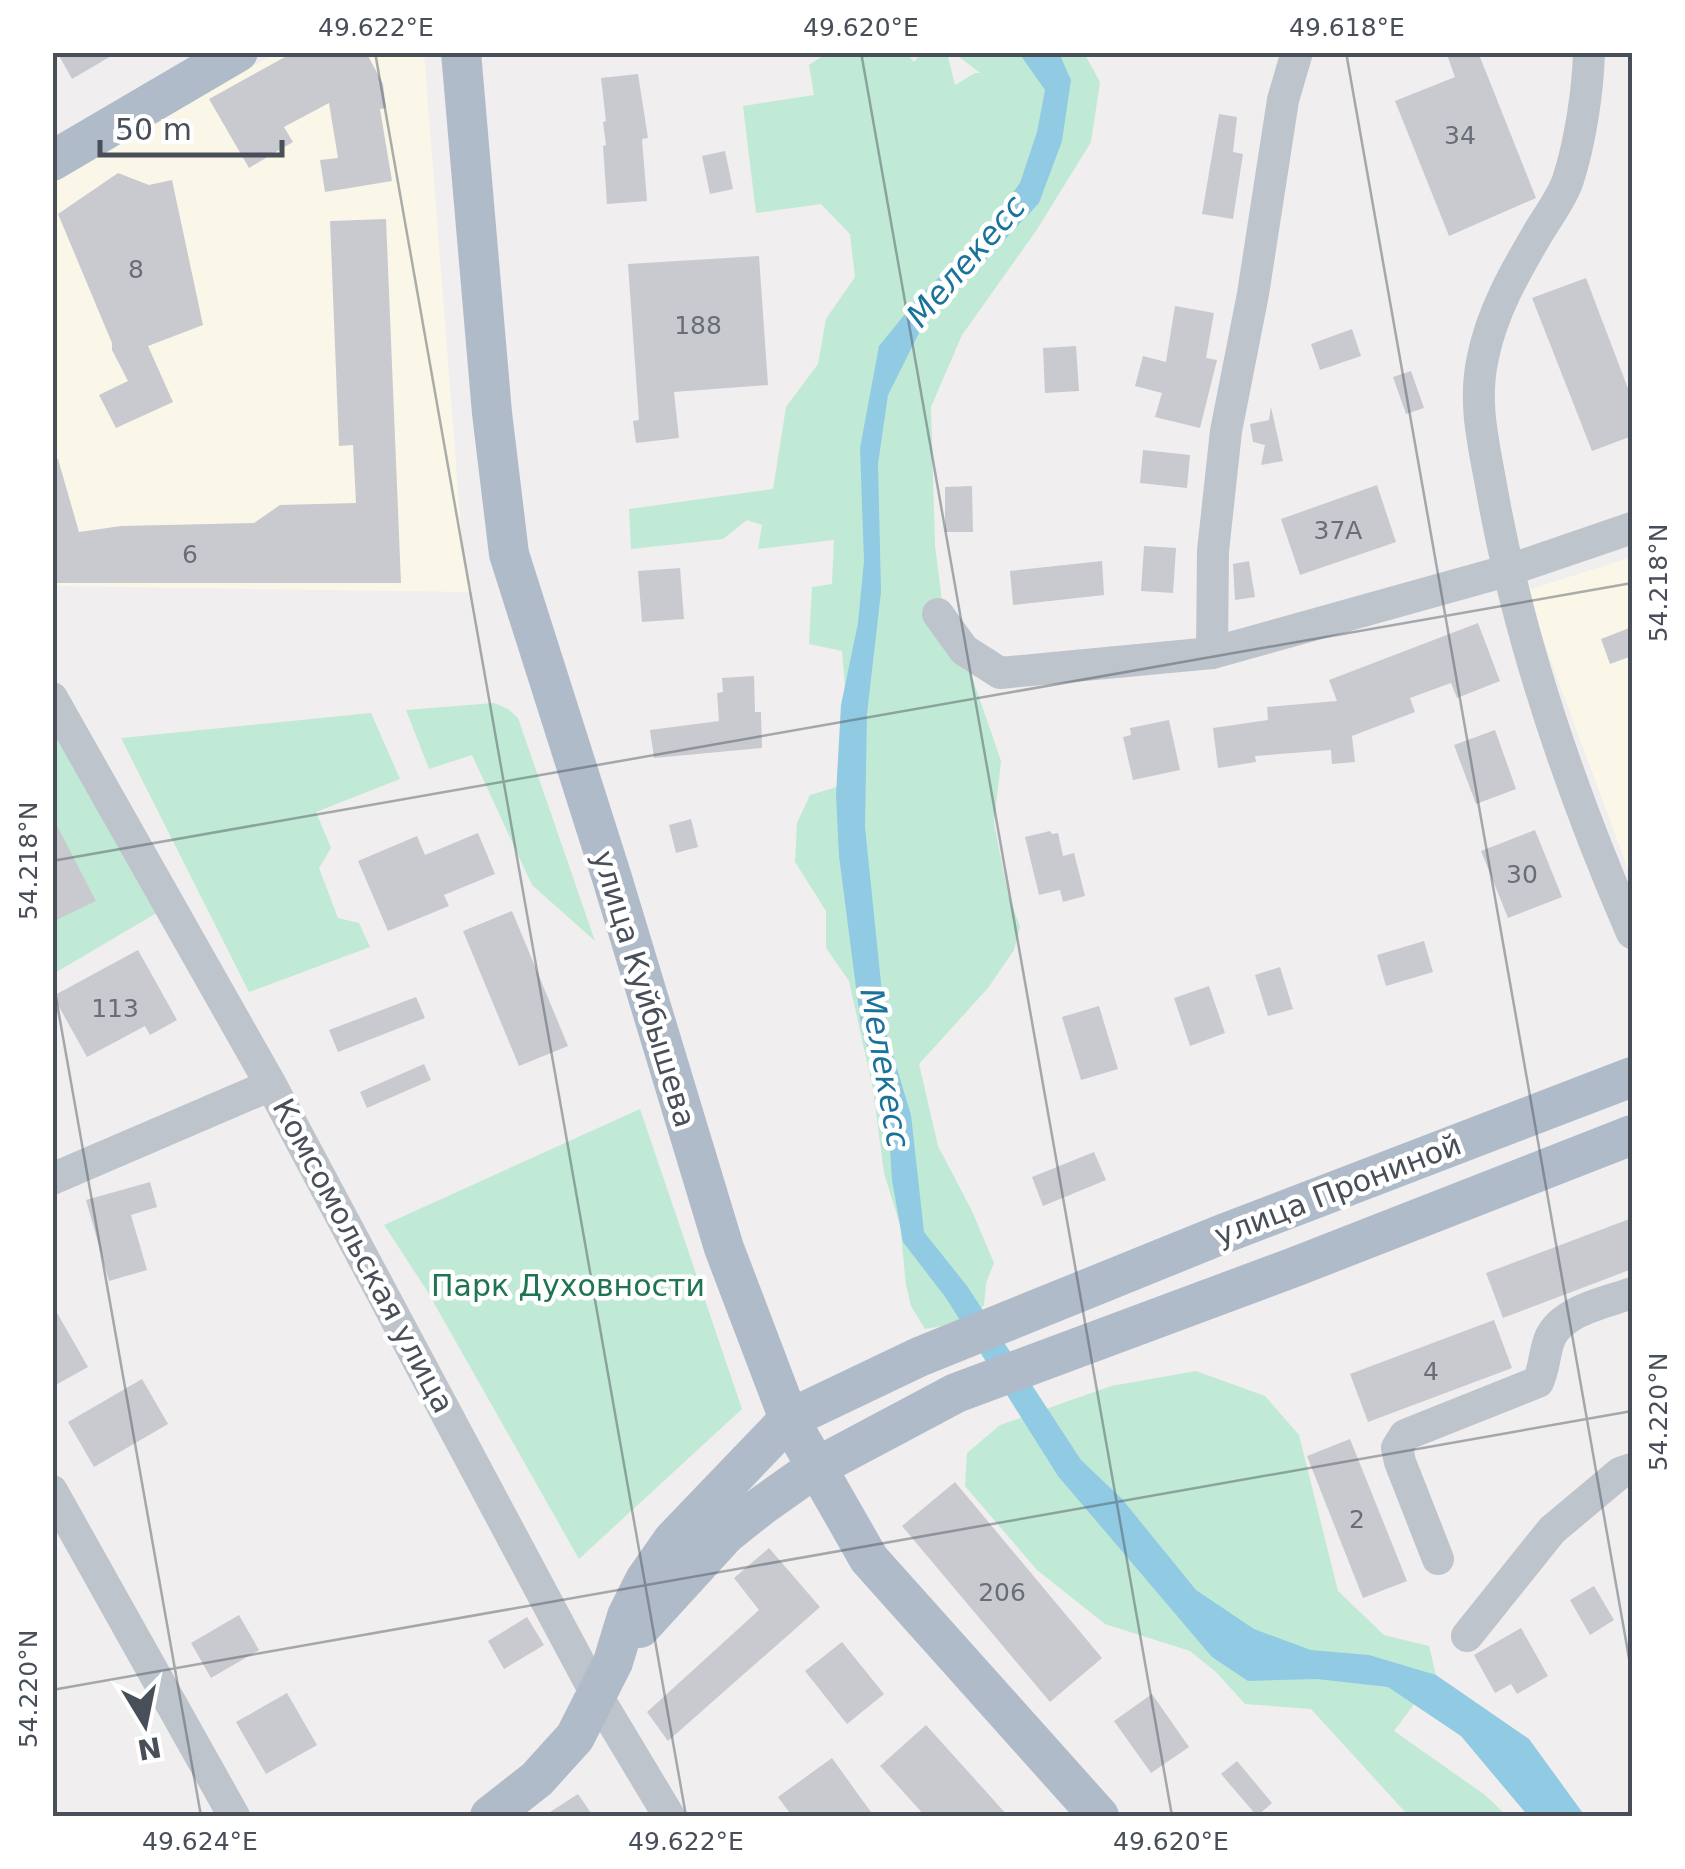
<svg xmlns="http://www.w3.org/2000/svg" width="1685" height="1869" font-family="'DejaVu Sans',sans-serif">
  <rect width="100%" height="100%" fill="#f0eeee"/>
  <g fill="#faf7e8">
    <path d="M276 53H424L463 554 472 592 53 586 52 183Z"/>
    <path d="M1632 557V880L1525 591Z"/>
  </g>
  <g fill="#c0ead5">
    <path d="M827 53H906L914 62 922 53H947L955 85 975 73H980L954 53H1084L1100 82 1091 142 1036 231 962 335 931 407 935 546 945 624 970 671 1001 761 994 823 1008 894 1020 927 1014 950 988 988 919 1064 938 1146 972 1211 994 1263 986 1283 984 1306 949 1325 925 1329 911 1306 906 1285 900 1225 884 1173 873 1089 849 981 826 948V911L795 862 797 823 810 795 840 786 848 722 842 651 809 644 812 587 832 584 834 540 758 549 762 525 747 520 723 539 631 549 629 509 773 489 786 407 818 364 826 319 855 277 850 234 821 204 756 213 743 106 814 95 809 65Z"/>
    <path d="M494 703 508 709 518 718 595 941 532 885 472 755 429 769 406 710Z"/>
    <path d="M371 713 400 779 316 812 331 848 319 868 338 918 359 923 370 947 249 992 121 738Z"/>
    <path d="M52 719 160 911 53 974H52Z"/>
    <path d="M640 1109 742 1409 579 1559 426 1289 384 1225Z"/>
    <path d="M1196 1371 1265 1396 1299 1435 1338 1591 1384 1635 1429 1646 1436 1675 1394 1731 1485 1795 1507 1816 1407 1814 1311 1709 1245 1704 1216 1672 1190 1651 1105 1624 1037 1570 965 1486 967 1453 1000 1425 1111 1386Z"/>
  </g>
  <path fill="#91cae3" d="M1019 53H1059L1071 80 1062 141 1039 203 921 329 888 395 878 464 881 592 867 714 865 827 886 1032 911 1115 924 1232 967 1286 1081 1460 1122 1499 1196 1590 1254 1629 1311 1650 1369 1655 1436 1675 1529 1739 1585 1816H1528L1461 1736 1388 1687 1317 1679 1248 1681 1212 1657 1058 1476 946 1298 903 1242 892 1180 888 1118 861 1026 839 856 836 795 841 705 858 623 864 561 860 448 879 346 918 298 979 238 1020 183 1037 132 1045 90Z"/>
  <g fill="#c9cad0">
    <path d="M57 52H118L72 79Z"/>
    <path d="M294 52H366L383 84 386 108 380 109 392 181 325 192 320 160 338 158 329 103 284 127 293 142 249 168 209 99Z"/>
    <path d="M1446 52H1478L1536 198 1449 236 1395 101 1455 77Z"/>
    <path d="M638 74 648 138 642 139 647 201 607 204 603 146 606 145 603 122 606 121 601 78Z"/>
    <path d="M1219 114 1237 117 1233 152 1243 154 1233 219 1202 214Z"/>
    <path d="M725 151 733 189 710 194 702 156Z"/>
    <path d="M118 173 149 185 172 180 203 325 148 346 173 402 116 428 99 395 128 381 112 350V343L58 214Z"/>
    <path d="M386 219 401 583H52V460L58 459 79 532 121 526 254 523 280 505 356 503 353 445 339 446 330 221Z"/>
    <path d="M759 256 768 385 674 392 679 438 636 443 633 421 639 420 628 264Z"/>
    <path d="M1586 278 1632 399V436L1592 451 1532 298Z"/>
    <path d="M1175 306 1214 313 1206 358 1217 360 1200 428 1155 417 1162 393 1135 386 1143 356 1166 362Z"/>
    <path d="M1352 329 1361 356 1320 370 1311 344Z"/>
    <path d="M1076 346 1079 391 1045 393 1043 348Z"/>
    <path d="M1411 371 1424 408 1406 414 1393 377Z"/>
    <path d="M1271 407 1283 461 1261 465 1265 445 1253 442 1250 424 1269 420Z"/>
    <path d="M1143 450 1190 455 1187 488 1140 483Z"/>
    <path d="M1377 485 1396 542 1300 575 1281 519Z"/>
    <path d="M972 486 973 532H945V487Z"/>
    <path d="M1144 546 1176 548 1173 593 1141 591Z"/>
    <path d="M1102 561 1104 595 1013 605 1010 571Z"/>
    <path d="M1249 561 1255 597 1235 600 1233 564Z"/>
    <path d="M680 568 684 619 642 622 638 571Z"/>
    <path d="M1478 623 1500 681 1457 698 1451 683 1410 698 1415 712 1352 736 1355 762 1332 764 1331 750 1255 756 1256 762 1218 768 1213 728 1268 720 1267 707 1337 701 1329 680Z"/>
    <path d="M1632 627V656L1610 664 1601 639Z"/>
    <path d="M754 676 755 712H761L762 748 654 758 650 730 719 721 717 693 723 692 722 678Z"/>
    <path d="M1169 720 1180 770 1133 780 1123 737 1131 735 1130 728Z"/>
    <path d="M1495 730 1516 789 1476 804 1454 745Z"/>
    <path d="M52 816 96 901 52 922Z"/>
    <path d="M691 819 698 847 676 853 669 825Z"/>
    <path d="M1535 830 1562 897 1508 918 1481 851Z"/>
    <path d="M1050 831 1052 834 1058 833 1063 856 1074 853 1085 896 1063 902 1060 890 1039 895 1025 837Z"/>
    <path d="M478 833 495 874 444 895 449 906 388 931 358 861 417 836 425 855Z"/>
    <path d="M512 911 568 1046 519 1066 463 931Z"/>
    <path d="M1424 941 1433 972 1386 986 1377 955Z"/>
    <path d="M138 950 177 1020 150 1035 145 1026 87 1057 53 996Z"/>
    <path d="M1280 967 1293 1009 1268 1016 1255 975Z"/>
    <path d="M1209 986 1225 1033 1190 1046 1174 998Z"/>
    <path d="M416 997 425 1018 338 1052 329 1030Z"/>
    <path d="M1099 1006 1118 1069 1081 1080 1062 1017Z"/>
    <path d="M424 1064 431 1080 367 1108 360 1092Z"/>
    <path d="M1094 1152 1106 1180 1043 1206 1032 1177Z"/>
    <path d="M150 1182 157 1207 131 1215 147 1270 109 1281 86 1200Z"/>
    <path d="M1632 1218V1269L1503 1318 1486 1273Z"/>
    <path d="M52 1304 88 1367 52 1387Z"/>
    <path d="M1494 1320 1512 1368 1368 1422 1350 1374Z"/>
    <path d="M142 1379 168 1424 94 1467 68 1422Z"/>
    <path d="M1350 1439 1407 1581 1363 1598 1307 1456Z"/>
    <path d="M955 1482 1102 1658 1050 1702 902 1526Z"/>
    <path d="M769 1548 820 1607 668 1741 647 1712 759 1610 734 1578Z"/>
    <path d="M1594 1586 1614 1620 1590 1635 1570 1600Z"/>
    <path d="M239 1615 259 1650 211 1678 191 1643Z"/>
    <path d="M527 1617 544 1645 504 1669 488 1641Z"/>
    <path d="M1521 1628 1548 1676 1517 1694 1511 1684 1495 1693 1474 1655Z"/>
    <path d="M842 1642 884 1694 847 1724 805 1671Z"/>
    <path d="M287 1693 317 1745 266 1774 236 1722Z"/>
    <path d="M1152 1694 1189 1747 1151 1773 1114 1721Z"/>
    <path d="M926 1725 1008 1816H925L880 1766Z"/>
    <path d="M832 1758 860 1797 874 1816H792L778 1797Z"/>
    <path d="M1237 1761 1272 1803 1257 1816 1221 1774Z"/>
    <path d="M578 1794 593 1816H544Z"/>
  </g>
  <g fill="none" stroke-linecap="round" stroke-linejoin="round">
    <g stroke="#bec4cc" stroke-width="32">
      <path d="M1589 52C1588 91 1580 143 1568 180 1562 198 1548 216 1538 233 1515 272 1492 312 1483 357 1473 401 1483 441 1491 485 1518 639 1570 790 1632 933"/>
      <path d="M938 614 964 650 1000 673 1212 653 1213 551 1226 431 1253 294 1283 100 1297 52"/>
      <path d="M1212 653 1506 571 1632 528"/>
      <path d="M52 698 271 1085 597 1696 669 1816"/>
      <path d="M52 1179 271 1085"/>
      <path d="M52 1491 234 1816"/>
      <path d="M1438 1559 1400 1462 1397 1448 1405 1435 1538 1382C1544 1369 1544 1357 1548 1344 1556 1311 1605 1303 1632 1293"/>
      <path d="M1467 1636 1552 1530 1620 1473 1632 1469"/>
    </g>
    <g stroke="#b0bbca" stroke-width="40">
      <path d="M461 52 492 413 509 554 612 878 724 1248 789 1419 869 1559 1099 1816"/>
      <path d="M52 161 238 52"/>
      <path d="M640 1628 726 1534 760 1507 815 1468 956 1393 1297 1266 1632 1135"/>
      <path d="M490 1816 537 1779 575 1737 613 1662 627 1616 645 1580 673 1540 789 1419 919 1357 1220 1235 1632 1077"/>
    </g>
  </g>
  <path fill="none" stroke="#484f59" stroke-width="2.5" stroke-opacity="0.45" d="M375 52 686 1816M861 52 1172 1816M1346 52 1632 1675M52 861 1632 583M52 975 201 1816M52 1690 1632 1411"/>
  <g text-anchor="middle" stroke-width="9" stroke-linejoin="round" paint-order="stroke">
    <g font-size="25" fill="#686e77">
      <text x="1460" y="144">34</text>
      <text x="136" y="278">8</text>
      <text x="698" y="334">188</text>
      <text x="1338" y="539">37А</text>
      <text x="190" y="563">6</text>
      <text x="1522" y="883">30</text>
      <text x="115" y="1017">113</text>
      <text x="1431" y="1380">4</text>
      <text x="1357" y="1528">2</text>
      <text x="1002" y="1601">206</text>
    </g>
    <g font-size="30" fill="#484f59" stroke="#fff">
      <text transform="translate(644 989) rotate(73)" y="10">улица Куйбышева</text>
      <text transform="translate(1338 1190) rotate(-21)" y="10">улица Прониной</text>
      <text transform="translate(363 1256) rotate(62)" y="10">Комсомольская улица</text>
    </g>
    <g font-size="30" fill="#1f7452" stroke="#fff">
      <text x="568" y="1296">Парк Духовности</text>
    </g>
    <g font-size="32" font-style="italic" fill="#19739b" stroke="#fff">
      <text transform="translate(966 261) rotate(-49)" y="11">Мелекесс</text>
      <text transform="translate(885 1068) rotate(80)" y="11">Мелекесс</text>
    </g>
  </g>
  <rect width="1685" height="1869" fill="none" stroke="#ffffff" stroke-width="110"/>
  <g transform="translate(145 1724) rotate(170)" stroke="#ffffff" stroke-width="8" paint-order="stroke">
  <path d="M0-8L18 38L0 25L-18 38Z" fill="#484f59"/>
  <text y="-15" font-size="28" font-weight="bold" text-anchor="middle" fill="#484f59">N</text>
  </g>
  <path d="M100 140v15h182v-15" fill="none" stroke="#484f59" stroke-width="5"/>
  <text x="115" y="140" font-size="30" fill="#484f59" stroke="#ffffff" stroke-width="8" paint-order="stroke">50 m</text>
  <rect x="55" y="55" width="1575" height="1759" fill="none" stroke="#484f59" stroke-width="4"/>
  <g font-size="25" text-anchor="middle" fill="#484f59">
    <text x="376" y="36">49.622°E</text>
    <text x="861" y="36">49.620°E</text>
    <text x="1347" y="36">49.618°E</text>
    <text transform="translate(1658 583) rotate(-90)" y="9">54.218°N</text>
    <text transform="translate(28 861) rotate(-90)" y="9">54.218°N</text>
    <text transform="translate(1658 1412) rotate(-90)" y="9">54.220°N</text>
    <text transform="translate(28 1689) rotate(-90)" y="9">54.220°N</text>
    <text x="200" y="1850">49.624°E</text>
    <text x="686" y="1850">49.622°E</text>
    <text x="1171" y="1850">49.620°E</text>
  </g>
</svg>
